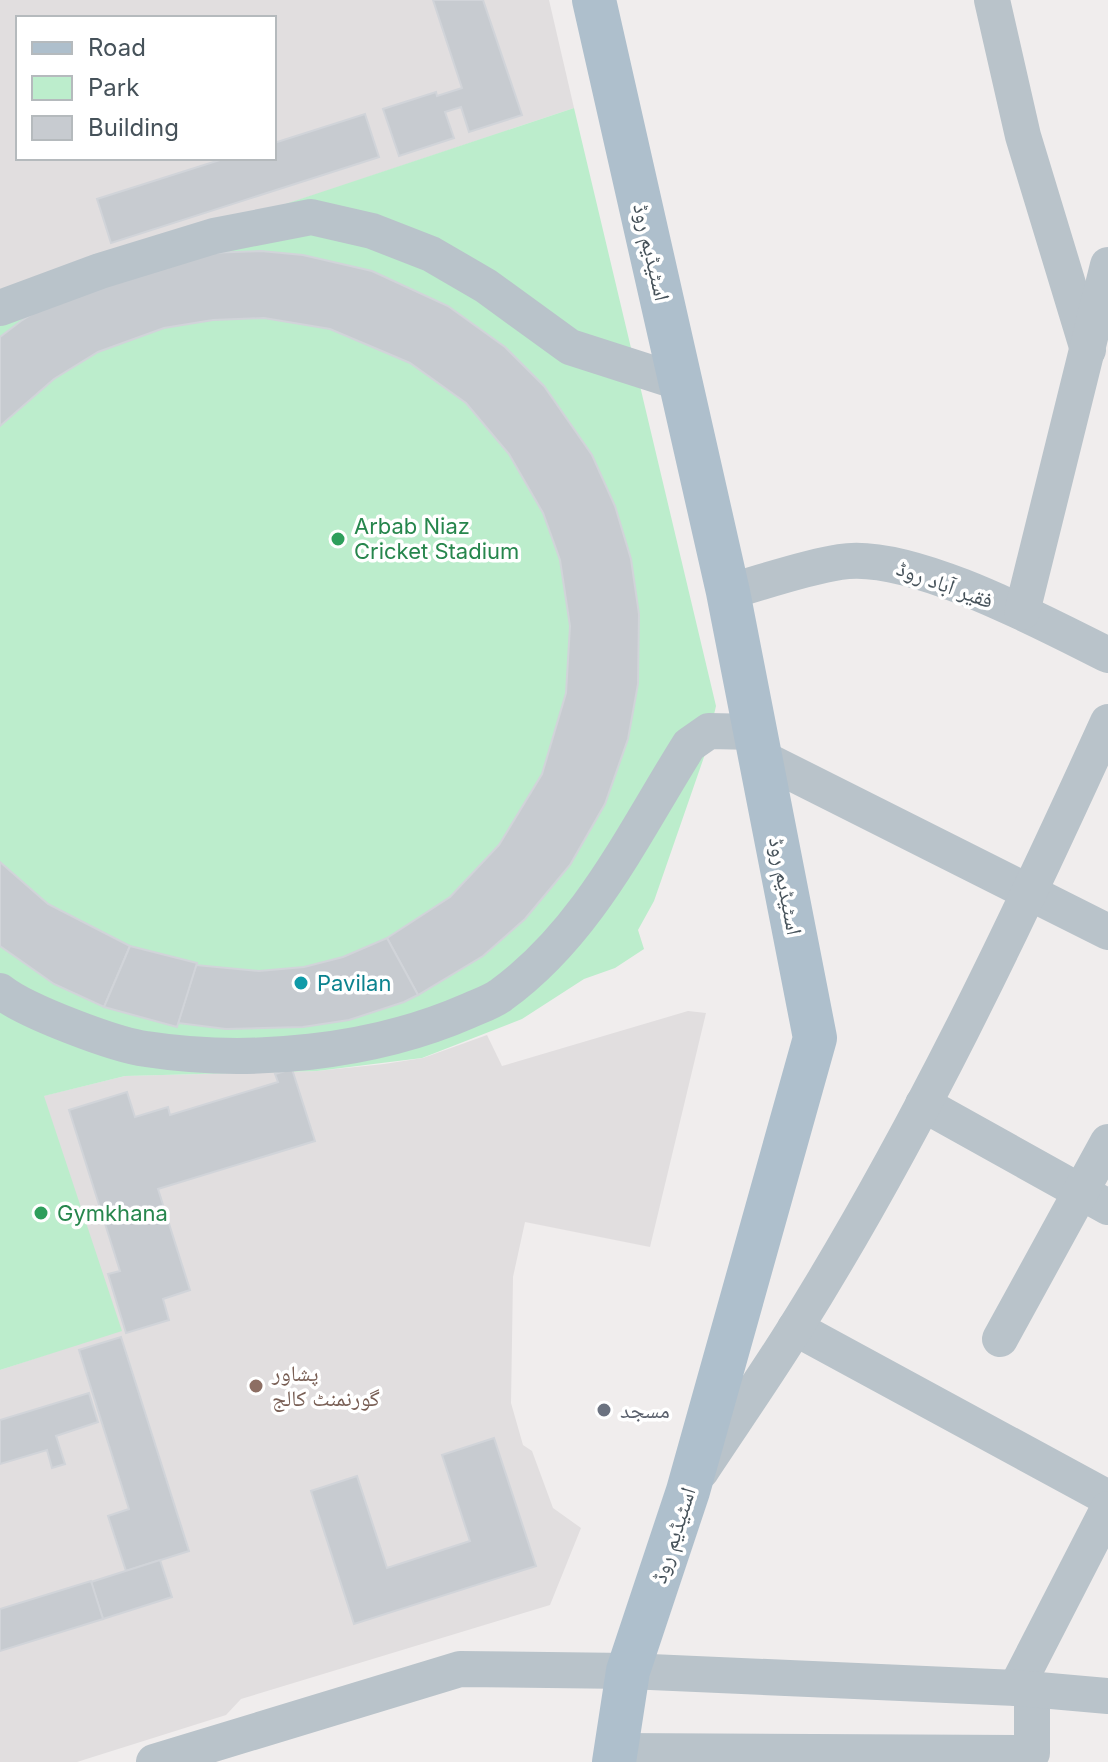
<svg xmlns="http://www.w3.org/2000/svg" width="1108" height="1762" font-family="Inter,'Noto Naskh Arabic',sans-serif">
  <rect width="100%" height="100%" fill="#f0eded"/>
  <g fill="#e1dedf" fill-rule="evenodd">
    <path d="M0 0H549L574 108 0 300ZM18 18H274V158H18Z"/>
    <path d="M688 1011 706 1013 650 1247 525 1222 513 1277 511 1403 523 1445 532 1451 553 1508 581 1528 550 1605 241 1699 226 1715 77 1762H0V1370L121 1330 43 1096 125 1076 317 1071 384 1064 423 1058 487 1035 502 1066Z"/>
  </g>
  <path fill="#bcedcc" d="M574 108 716 706 704 757 654 901 638 930 644 949 615 968 584 979 522 1019 422 1058 317 1071 125 1076 44 1096 122 1331 0 1370V299Z"/>
  <g fill="#c7cbd0" stroke="#d1d4d9" stroke-width="2">
    <path d="M433 0H483L522 115 469 132 461 107 445 112 454 138 399 156 383 109 436 92 437 96 462 88Z"/>
    <path d="M365 114 379 157 111 243 97 199 226 158H274V143Z"/>
    <path d="M261 251 303 255 372 271 448 306 505 347 544 386 592 455 615 506 631 559 639 614 638 684 628 739 605 804 570 865 525 919 483 956 418 995 387 938 450 897 499 845 542 774 566 693 570 626 560 560 543 513 509 454 466 403 410 363 330 329 264 318 213 320 164 328 98 352 54 379 0 426V337L21 321 45 306 205 253Z"/>
    <path d="M0 862 48 904 130 946 104 1007 54 984 0 946Z"/>
    <path d="M387 938 418 995 404 1002 349 1020 303 1027 226 1029 178 1023 196 965 259 971 304 967 343 957Z"/>
    <path d="M130 946 197 963 177 1027 104 1007Z"/>
    <path d="M292 1069 315 1141 158 1189 190 1290 163 1299 169 1320 126 1333 108 1274 120 1271 69 1110 127 1092 135 1117 168 1107 170 1115 278 1082 275 1074Z"/>
    <path d="M121 1337 189 1551 126 1571 108 1516 129 1509 79 1350Z"/>
    <path d="M89 1393 98 1422 56 1436 65 1464 52 1468 47 1450 0 1464V1420Z"/>
    <path d="M494 1438 536 1566 354 1624 311 1491 357 1476 387 1568 470 1541 442 1455Z"/>
    <path d="M160 1560 172 1597 103 1619 91 1582Z"/>
    <path d="M91 1581 103 1619 0 1651V1609Z"/>
  </g>
  <g fill="none" stroke-linecap="round" stroke-linejoin="round">
    <g stroke="#b9c3ca" stroke-width="36">
      <path d="M992 0 1023 136 1088 350"/>
      <path d="M0 308 100 271 214 236 311 217 372 231 431 254 486 286 570 347 682 383"/>
      <path d="M728 592C764 582 802 568 840 562 909 550 1044 623 1108 655"/>
      <path d="M1022 612 1108 265"/>
      <path d="M762 758 1108 932"/>
      <path d="M0 991C25 1011 115 1045 146 1049 250 1065 372 1053 468 1011 479 1006 492 1002 501 995 588 932 633 834 689 745L709 731 756 732"/>
      <path d="M923 1104 1108 1207"/>
      <path d="M795 1328 1108 1498"/>
      <path d="M1000 1339 1108 1142"/>
      <path d="M701 1471C732 1424 764 1378 794 1330 915 1137 1014 929 1108 722"/>
      <path d="M1016 1688 1108 1509"/>
      <path d="M616 1751 1032 1753V1689"/>
      <path d="M154 1762 460 1669 628 1671 1016 1688 1108 1696"/>
    </g>
    <path stroke="#aebfcc" stroke-width="44" d="M594 0 728 592 815 1038 688 1491 628 1671 614 1762"/>
  </g>
  <g fill="#2e9e5b" stroke="#fff" stroke-width="3">
    <circle cx="338" cy="539" r="8"/>
    <circle cx="41" cy="1213" r="8"/>
  </g>
  <circle fill="#0f9aa8" stroke="#fff" stroke-width="3" cx="301" cy="983" r="8"/>
  <circle fill="#8d6e63" stroke="#fff" stroke-width="3" cx="256" cy="1386" r="8"/>
  <circle fill="#6b7280" stroke="#fff" stroke-width="3" cx="604" cy="1410" r="8"/>
  <g text-anchor="middle" stroke-width="7" stroke-linejoin="round" paint-order="stroke">
    <g font-size="22" fill="#46525a" stroke="#fff">
      <text transform="translate(652 252) rotate(77)" y="8">اسٹیڈیم روڈ</text>
      <text transform="translate(945 584) rotate(20)" y="8">فقیر آباد روڈ</text>
      <text transform="translate(786 886) rotate(79)" y="8">اسٹیڈیم روڈ</text>
      <text transform="translate(673 1535) rotate(-72)" y="8">اسٹیڈیم روڈ</text>
    </g>
    <g font-size="22" fill="#27864d" stroke="#fff" text-anchor="start">
      <text x="354" y="534">Arbab Niaz<tspan x="354" dy="25">Cricket Stadium</tspan></text>
      <text x="57" y="1221">Gymkhana</text>
    </g>
    <g font-size="22" fill="#0d838f" stroke="#fff" text-anchor="start">
      <text x="317" y="991">Pavilan</text>
    </g>
    <g font-size="22" fill="#785e54" stroke="#fff" text-anchor="start">
      <text x="272" y="1381">پشاور<tspan x="272" dy="25">گورنمنٹ کالج</tspan></text>
    </g>
    <g font-size="22" fill="#5b616d" stroke="#fff" text-anchor="start">
      <text x="620" y="1418">مسجد</text>
    </g>
  </g>
  <rect x="16" y="16" width="260" height="144" fill="#ffffff" stroke="#b5babd" stroke-width="2"/>
  <rect x="32" y="42" width="40" height="12" fill="#aebfcc" stroke="#b5babd" stroke-width="2"/>
  <text x="88" y="56" font-size="24" fill="#46525a">Road</text>
  <rect x="32" y="76" width="40" height="24" fill="#bcedcc" stroke="#b5babd" stroke-width="2"/>
  <text x="88" y="96" font-size="24" fill="#46525a">Park</text>
  <rect x="32" y="116" width="40" height="24" fill="#c7cbd0" stroke="#b5babd" stroke-width="2"/>
  <text x="88" y="136" font-size="24" fill="#46525a">Building</text>
</svg>
